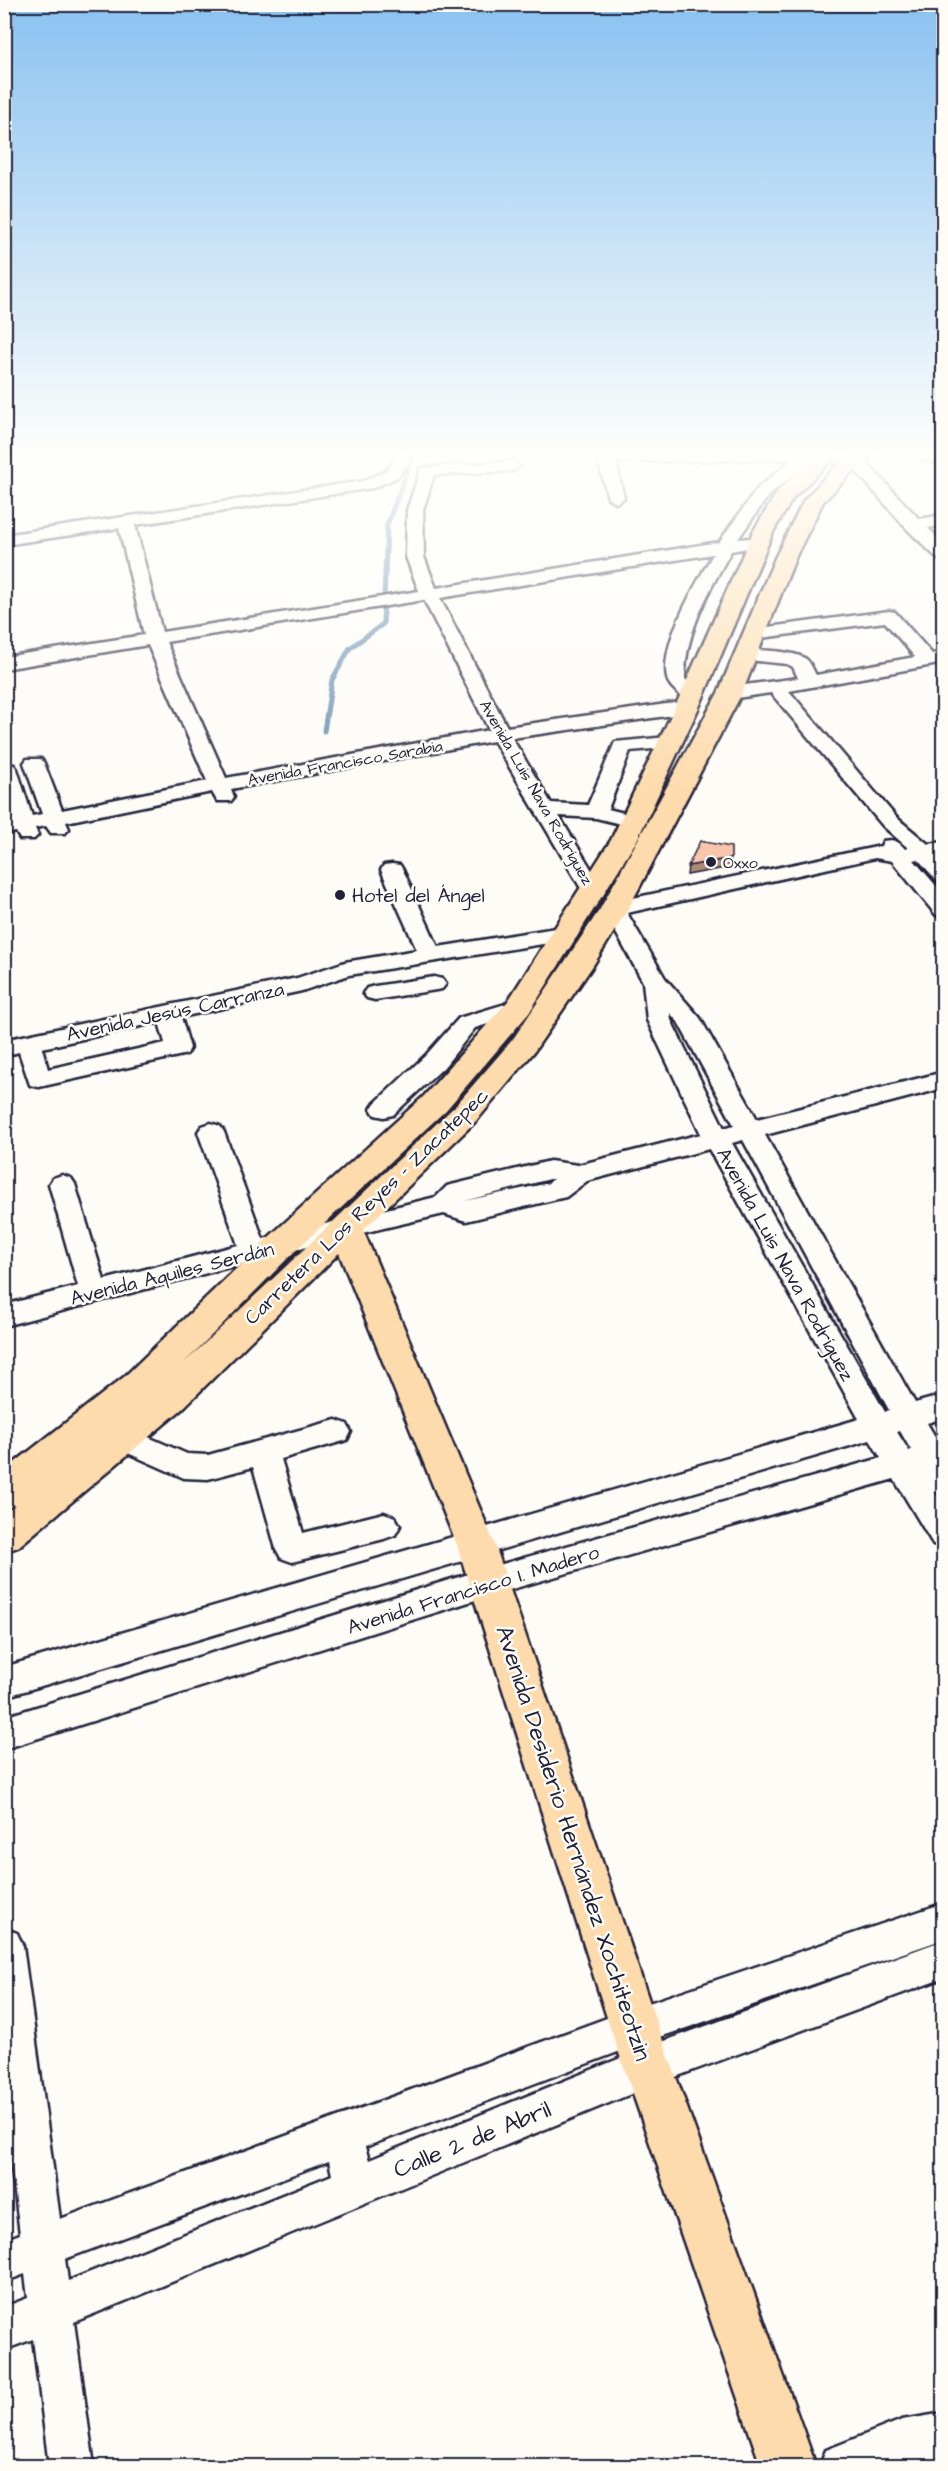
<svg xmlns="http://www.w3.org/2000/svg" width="948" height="2471" font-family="'Architects Daughter',sans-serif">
  <rect width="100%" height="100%" fill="#fdfcf7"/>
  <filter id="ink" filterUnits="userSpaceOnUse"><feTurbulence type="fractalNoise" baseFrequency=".0167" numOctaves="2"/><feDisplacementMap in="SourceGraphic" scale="12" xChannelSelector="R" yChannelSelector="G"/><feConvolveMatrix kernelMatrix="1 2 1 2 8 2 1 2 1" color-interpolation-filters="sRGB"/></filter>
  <g filter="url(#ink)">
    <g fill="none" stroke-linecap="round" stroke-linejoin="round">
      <path stroke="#6c8fb0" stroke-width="5" d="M324 731 332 680 350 648 383 624 387 525 415 450"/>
      <g stroke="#22223b" stroke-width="5">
        <g id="minor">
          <path d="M825 450 769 495 738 539 765 537 767 541 765 545 731 551C710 589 684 634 685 679L701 695 698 699H684C679 693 668 686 667 678 660 643 696 584 713 554L440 598 507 727 687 701 697 707 687 713 512 738 551 803 588 805 615 742 668 737 675 739 678 743 675 747 630 751 608 809 640 817 643 821 640 825 633 827 596 818 559 816 605 892 602 897H586L494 741 231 789 234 797 231 801H217L212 792 66 822 69 829 65 833H51L46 826 35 828 38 835 34 839H20L16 832 4 834V822L12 820 4 795V764L14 765 17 769 32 816 42 814 24 763 27 759H41L44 763 62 810 207 781 148 645 4 669V657L144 635 119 528 4 545V535L363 481 386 471 397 457H409L411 460 398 477 373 488 135 525 162 632 419 591 406 557 407 510 421 468 512 461 520 466 512 471 434 475 423 510 424 557 436 588 719 542 758 488 793 459 616 462 624 498 616 503 608 498 599 464 603 456 618 452ZM424 600 489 730 226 778 166 642Z"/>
          <path d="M900 450H923L944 456V466L903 453Z"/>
          <path d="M856 456 862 458 919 519 944 515V525L928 528 944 544V560L938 559 907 529 850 464 848 461 850 458Z"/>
          <path d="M889 611 895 612 932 654 944 652V663L789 691 897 818 928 844 944 842V854L938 855 944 861V881L936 880 918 859 914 860 944 895V917L936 915 892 861 875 858 627 913 665 978 700 1018 757 1119 944 1072V1088L765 1135 915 1403 944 1395V1418L927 1423 938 1442 944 1441V1494L934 1491 944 1507V1548L933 1544 894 1479 488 1596 4 1749V1717L488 1568 881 1458 870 1440 4 1697V1667L859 1419 709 1149 587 1181 566 1197 557 1199 466 1221 444 1214 345 1237 4 1326V1305L78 1286 49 1184 53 1178 62 1175 71 1178 75 1184 104 1280 238 1245 198 1132 202 1126 211 1123 220 1126 224 1132 263 1239 436 1197 447 1186 550 1161 578 1165 701 1134 647 1020 643 982 603 909 606 904 614 902 881 846 883 841C894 839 898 841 905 849L908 848 883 826 771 693 730 699 720 693 730 687 798 678 793 667 787 664 738 659 736 655C742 646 796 651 806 659 810 662 813 670 816 675L915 657 885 622 753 639 744 634 753 629ZM670 1013 678 1022 734 1125 724 1128 671 1020ZM743 1140 889 1410 885 1412 732 1143ZM550 1179H553L549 1183 464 1201ZM900 1431 911 1450 909 1451 897 1432Z"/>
          <path d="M392 864 400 865 403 870 438 947 568 926 576 928 579 933 576 938 568 940 349 975 302 991 181 1017 190 1048 187 1054 39 1087 30 1085 19 1052 4 1056V1040L297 978 345 962 417 950 381 870 384 865ZM159 1022 165 1043 48 1069 42 1048Z"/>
          <path d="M434 977 442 979 446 984 442 989 375 1000 367 998 363 993 367 988 375 986Z"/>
          <path d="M519 1000 527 1002 531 1007 527 1012 475 1028 444 1067 393 1115 384 1117 375 1115 371 1109 375 1103 426 1055 459 1018Z"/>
          <path d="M336 1420 347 1424 351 1432 347 1440 281 1459 303 1533 384 1513 395 1517 400 1526 395 1535 384 1539 292 1562 281 1558 276 1549 253 1467 208 1479 184 1478 112 1446 108 1438 112 1430 123 1426 187 1454 208 1455Z"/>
          <path d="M944 1903V1939L634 2046 365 2147 369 2160 648 2047 944 1940V1978L648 2087 74 2322 94 2466H49L33 2339 4 2350V2307L28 2298 25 2274 4 2282V2240L20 2234 4 2104V1928L17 1933 23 1946 60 2219 634 2008ZM329 2161 332 2175 68 2281 65 2259Z"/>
          <path d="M944 2413V2457L897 2466H820L826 2450 902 2420Z"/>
        </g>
      </g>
      <g stroke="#22223b" stroke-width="5">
        <path id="major" d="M824 450H846L826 465 793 498 773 532 699 707 637 840 529 1013 446 1110 294 1252 184 1363 455 1106 513 1039 600 909 718 693 776 556 804 500 836 466 860 450H881L850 474 823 502 796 556 742 693 628 909 594 964 533 1053 477 1120 363 1230 495 1545 658 2027 816 2466H761L610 2027 457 1545 339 1253 182 1409 18 1547 4 1552V1513L15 1505 4 1508V1471L124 1377 270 1236 424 1096 508 1001 611 840 675 707 753 532 778 491 812 457Z"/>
      </g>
      <use href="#minor" fill="#fdfcf7" fill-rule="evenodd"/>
      <use href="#major" fill="#fedbac" fill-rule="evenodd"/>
    </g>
    <path fill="#ae8a78" stroke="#22223b" stroke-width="1.5" d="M731 858 730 867 687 875 688 866Z"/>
    <path fill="#f9c5ab" stroke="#22223b" stroke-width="1.5" d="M700 841 731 847V858L688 866Z"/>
  </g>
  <linearGradient id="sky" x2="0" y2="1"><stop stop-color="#8ac2f1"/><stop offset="0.57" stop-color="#fefefb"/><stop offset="1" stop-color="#fefefb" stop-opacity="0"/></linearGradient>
  <rect width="948" height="796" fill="url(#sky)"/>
  <g fill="#22223b" stroke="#fdfcf7" stroke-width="2">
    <circle cx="711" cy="862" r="6"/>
    <circle cx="340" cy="895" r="6"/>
  </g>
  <g text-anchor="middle" stroke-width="5" stroke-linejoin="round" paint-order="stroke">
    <g font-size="16" fill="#22223b" stroke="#fdfcf7">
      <text transform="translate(345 762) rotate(-10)" y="6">Avenida Francisco Sarabia</text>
      <text transform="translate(537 792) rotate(60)" y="6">Avenida Luis Nava Rodríguez</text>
    </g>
    <g font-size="16" fill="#22223b" stroke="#fdfcf7" text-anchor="start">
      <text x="723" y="868">Oxxo</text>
    </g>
    <g font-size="20" fill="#22223b" stroke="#fdfcf7" text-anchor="start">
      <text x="352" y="902">Hotel del Ángel</text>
    </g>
    <g font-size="20" fill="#22223b" stroke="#fdfcf7">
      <text transform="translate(175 1011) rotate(-12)" y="7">Avenida Jesús Carranza</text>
      <text transform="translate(366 1206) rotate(-44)" y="7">Carretera Los Reyes - Zacatepec</text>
      <text transform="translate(786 1264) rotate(61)" y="7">Avenida Luis Nava Rodríguez</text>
      <text transform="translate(172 1273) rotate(-14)" y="7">Avenida Aquiles Serdán</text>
      <text transform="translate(473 1589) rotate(-17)" y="7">Avenida Francisco I. Madero</text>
    </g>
    <g font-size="24" fill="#22223b" stroke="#fdfcf7">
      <text transform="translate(574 1843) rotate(72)" y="8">Avenida Desiderio Hernández Xochiteotzin</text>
      <text transform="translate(472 2139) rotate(-22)" y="8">Calle 2 de Abril</text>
    </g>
  </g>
  <rect width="948" height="2471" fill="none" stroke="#fdfcf7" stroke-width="24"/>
  <rect x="12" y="12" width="924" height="2447" fill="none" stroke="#22223b" stroke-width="2" filter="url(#ink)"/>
</svg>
